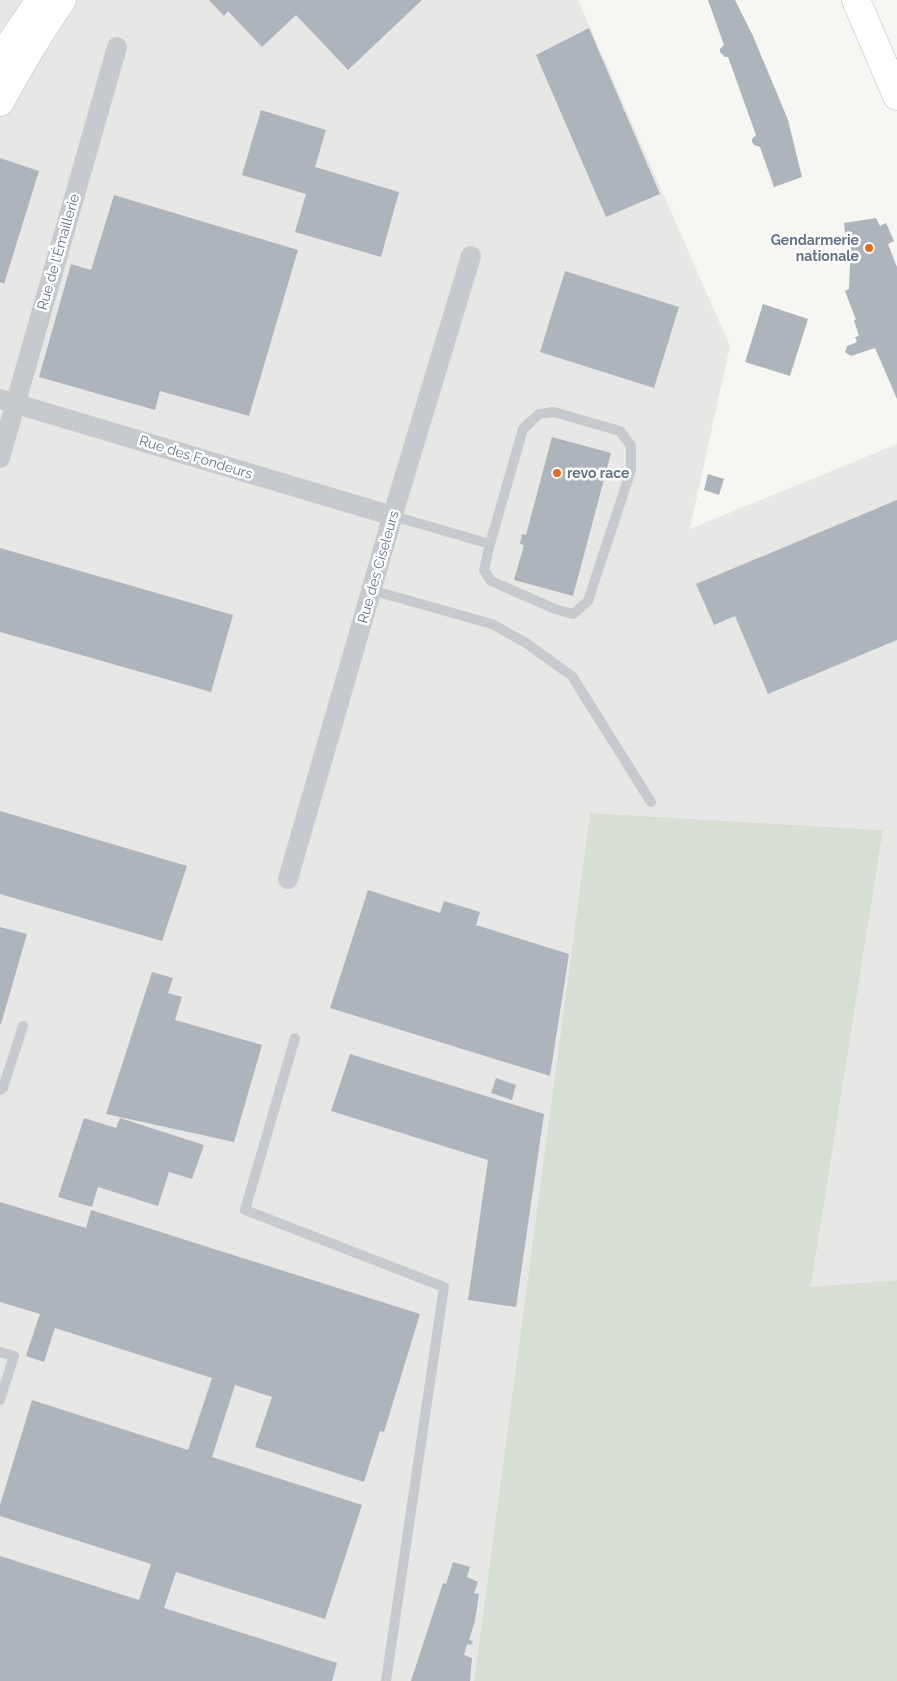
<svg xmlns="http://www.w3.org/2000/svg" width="897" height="1681" font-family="Raleway,sans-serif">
  <rect width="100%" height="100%" fill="#f6f7f3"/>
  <path fill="#e7e8e6" d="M0 0H578L730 346 690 529 897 444V1280L811 1288 883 830 590 813 474 1681H0Z"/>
  <path fill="#d7ded4" d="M590 813 883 830 811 1287 897 1280V1681H474Z"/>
  <g fill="#aeb4bc">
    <path d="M209 0H422L348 70 296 15 262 47 228 11 224 16Z"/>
    <path d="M708 0H735L753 36 788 120 802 177 774 187 760 147 754 145 752 142V139L756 135 728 57H725L720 52V49L724 45Z"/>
    <path d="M589 28 660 194 606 217 536 55Z"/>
    <path d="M261 110 326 130 315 167 399 192 381 257 295 232 306 194 242 175Z"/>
    <path d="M0 158 39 171 4 284 0 282Z"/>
    <path d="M114 195 298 250 249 416 160 391 155 410 39 377 71 264 91 270Z"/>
    <path d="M876 218 880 226 886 223 894 241 888 244 897 267V399L875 348 851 356 845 352 847 346 855 343 857 341 855 337 859 336 854 320H856L845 291 849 289 851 241H846L844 223Z"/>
    <path d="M565 271 679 307 654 388 540 352Z"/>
    <path d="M763 304 808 319 790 376 745 362Z"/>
    <path d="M552 437 611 453 573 596 514 580 524 545 520 544 522 534 526 535Z"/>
    <path d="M708 474 724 479 719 495 704 490Z"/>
    <path d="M897 500V640L768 694 735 616 714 625 696 584Z"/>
    <path d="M0 548 233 615 211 692 0 632Z"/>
    <path d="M0 811 187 866 162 941 0 894Z"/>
    <path d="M368 890 440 913 444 901 480 912 476 925 569 954 550 1076 330 1008Z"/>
    <path d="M0 927 27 934 1 1024H0Z"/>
    <path d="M152 972 173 978 168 993 182 997 175 1020 262 1045 234 1142 106 1114Z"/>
    <path d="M350 1054 544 1114 516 1307 468 1300 488 1160 331 1111Z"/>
    <path d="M496 1078 516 1085 512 1100 491 1093Z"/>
    <path d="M84 1118 116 1128 120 1118 204 1145 192 1179 169 1172 158 1206 98 1187 92 1207 58 1197Z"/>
    <path d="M0 1202 86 1228 91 1210 420 1314 384 1432 380 1431 364 1482 255 1447 272 1397 235 1385 212 1457 362 1505 325 1619 176 1572 164 1608 337 1663 332 1681H0V1556L139 1600 151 1564 0 1516V1505L32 1400 188 1450 212 1378 55 1328 44 1362 26 1356 40 1314 0 1302Z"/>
    <path d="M453 1562 470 1567 467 1577 478 1582 474 1593 479 1594 475 1621 469 1640 473 1641 471 1645 467 1644 464 1655 472 1658 470 1681H411L443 1583 446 1584Z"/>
  </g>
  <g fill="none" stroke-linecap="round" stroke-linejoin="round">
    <g stroke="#b8bcc2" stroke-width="29">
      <path id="secondary" d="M856 0 897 96"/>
    </g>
    <g stroke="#b7babf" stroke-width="29">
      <g id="primary">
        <path d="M0 59 40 0"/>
        <path d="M0 102C19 67 39 33 62 0"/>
      </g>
    </g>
    <g stroke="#c6c9cd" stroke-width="10">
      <path d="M554 412 620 431 631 446V470L588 601 573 614 555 609 491 581 484 570 490 544 523 429 539 414Z"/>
      <path d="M393 516 490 544"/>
      <path d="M371 590 492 624 526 643 572 676 651 802"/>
      <path d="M295 1038 245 1210 444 1287 386 1681"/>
      <path d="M0 1090 3 1088 23 1026"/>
      <path d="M0 1352 14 1356 0 1400"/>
    </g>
    <g stroke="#c6c9cd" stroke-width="20">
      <path d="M0 399 393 516"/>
      <path d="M0 458 117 47"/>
      <path d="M288 879 397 501 471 256"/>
    </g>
    <use href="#secondary" stroke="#fff" stroke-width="28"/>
    <use href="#primary" stroke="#fff" stroke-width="28"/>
  </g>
  <g fill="#ea6920" stroke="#fff" stroke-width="2">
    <circle cx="869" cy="248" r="5"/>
    <circle cx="557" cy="473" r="5"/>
  </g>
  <g text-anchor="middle" stroke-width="5" stroke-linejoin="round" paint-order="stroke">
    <g font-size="14" font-weight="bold" fill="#647286" stroke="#fff" text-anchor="end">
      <text x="859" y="245">Gendarmerie<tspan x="859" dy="16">nationale</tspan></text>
      <text x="567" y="478" text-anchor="start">revo race</text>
    </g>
    <g font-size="14" fill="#647286" stroke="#fff">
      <text transform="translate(58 252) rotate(-74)" y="5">Rue de l'Émaillerie</text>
      <text transform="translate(196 457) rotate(17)" y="5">Rue des Fondeurs</text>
      <text transform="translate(378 567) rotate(-74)" y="5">Rue des Ciseleurs</text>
    </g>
  </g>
</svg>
